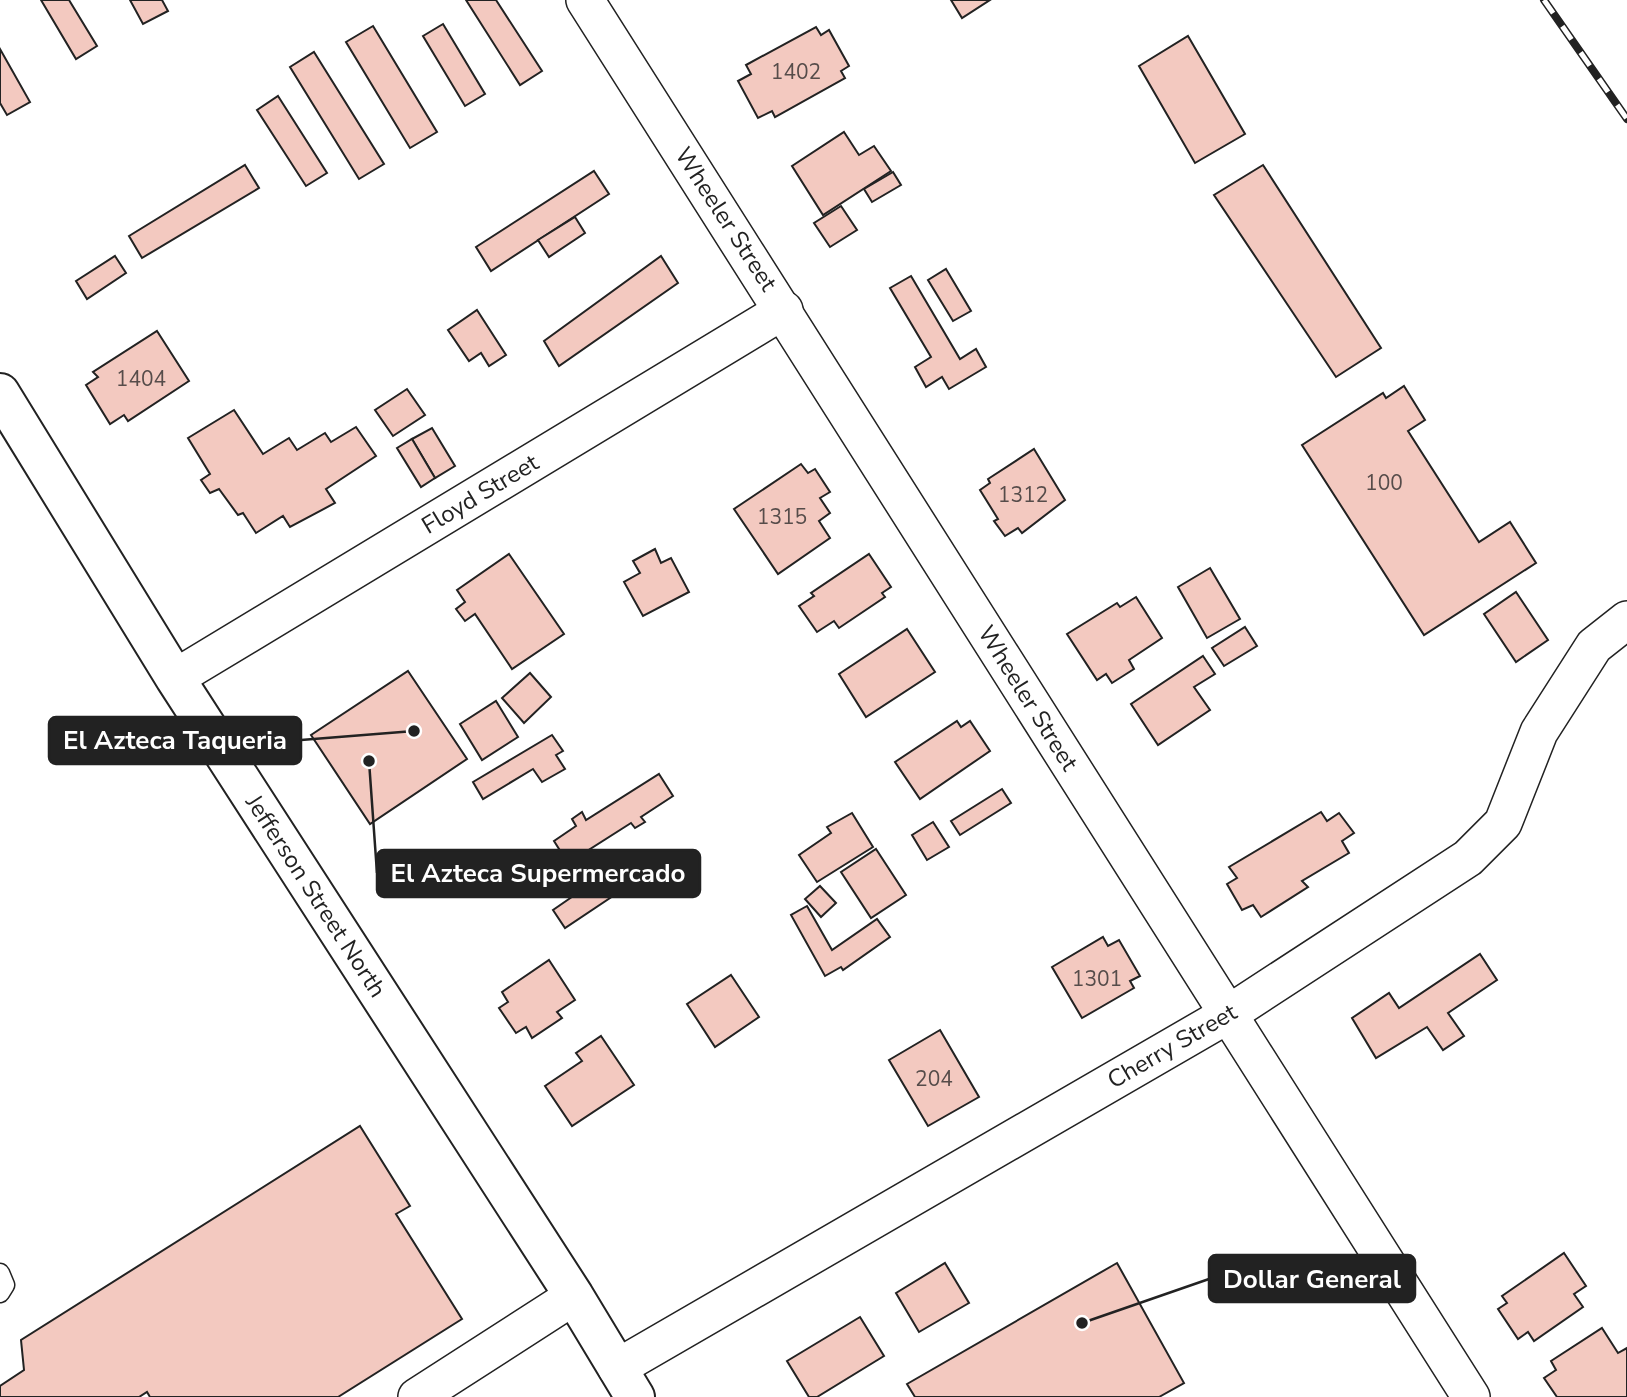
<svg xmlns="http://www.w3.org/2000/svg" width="1627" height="1397" font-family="'Nunito Sans',sans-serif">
  <rect width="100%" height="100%" fill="#fff"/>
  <g fill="#f3c9c0" stroke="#222" stroke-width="2">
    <path d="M41 0H69L97 46 76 59Z"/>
    <path d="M130 0H162L168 11 143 24Z"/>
    <path d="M466 0H496L542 71 520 85Z"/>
    <path d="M951 0H990L962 18Z"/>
    <path d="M443 24 485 94 465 106 423 36Z"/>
    <path d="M373 26 437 132 410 148 346 42Z"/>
    <path d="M816 27 821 35 829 30 849 66 841 71 845 78 775 117 772 111 758 118 738 81 751 74 746 65Z"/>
    <path d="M1188 36 1245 134 1195 163 1139 66Z"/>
    <path d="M0 49 30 102 7 115 0 103Z"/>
    <path d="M314 52 384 164 359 179 290 67Z"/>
    <path d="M278 96 327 173 306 186 257 110Z"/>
    <path d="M844 132 859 155 874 146 891 171 823 215 792 166Z"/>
    <path d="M245 165 259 188 142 258 129 236Z"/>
    <path d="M1263 165 1381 348 1336 377 1214 195Z"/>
    <path d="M594 171 609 194 491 271 476 247Z"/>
    <path d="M893 172 901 185 872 202 864 189Z"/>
    <path d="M841 206 857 230 830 247 814 223Z"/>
    <path d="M575 217 585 233 549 257 538 240Z"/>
    <path d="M115 256 126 273 87 299 76 281Z"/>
    <path d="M661 256 678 283 559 366 544 341Z"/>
    <path d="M946 269 971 311 953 321 928 280Z"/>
    <path d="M911 276 960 359 976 349 986 367 949 389 942 377 926 387 915 367 931 357 890 288Z"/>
    <path d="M477 310 506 355 489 366 481 353 469 361 448 330Z"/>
    <path d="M157 331 189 381 128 421 124 415 110 424 86 385 98 377 93 372Z"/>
    <path d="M1404 386 1425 420 1408 431 1479 542 1510 522 1536 563 1424 635 1302 445 1383 393 1386 398Z"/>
    <path d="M407 389 425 415 393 436 375 410Z"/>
    <path d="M234 410 263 454 289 438 297 450 325 433 331 442 356 427 376 456 326 489 335 503 290 527 283 516 256 533 243 513 238 515 219 489 210 493 201 480 210 474 188 438Z"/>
    <path d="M432 428 455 466 435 478 412 439Z"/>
    <path d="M412 439 435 478 421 487 397 448Z"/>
    <path d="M1034 449 1065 500 1022 533 1018 528 1005 536 994 521 998 519 980 490 990 483 988 479Z"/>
    <path d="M801 464 808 473 815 469 830 492 820 498 830 513 819 521 830 538 778 574 734 509Z"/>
    <path d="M655 549 661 563 671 558 689 592 643 616 624 582 640 573 633 561Z"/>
    <path d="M509 554 564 634 512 669 475 614 465 621 456 609 465 602 457 590Z"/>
    <path d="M869 554 891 587 882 593 885 597 839 628 834 621 817 632 799 606 814 596 811 593Z"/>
    <path d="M1210 568 1240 619 1207 638 1178 587Z"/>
    <path d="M1516 592 1548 640 1516 662 1484 614Z"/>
    <path d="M1136 597 1162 638 1129 660 1134 669 1112 683 1106 674 1097 680 1067 634 1117 603 1120 607Z"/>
    <path d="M1245 627 1257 646 1224 666 1212 648Z"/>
    <path d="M907 629 935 672 866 717 839 674Z"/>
    <path d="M1203 656 1215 674 1194 687 1210 710 1158 745 1131 704Z"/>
    <path d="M408 671 467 759 370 824 311 735Z"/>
    <path d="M530 673 551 697 524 723 502 698Z"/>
    <path d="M496 701 518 737 482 760 460 724Z"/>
    <path d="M957 721 961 727 970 721 990 751 920 799 895 762Z"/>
    <path d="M552 735 563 751 556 755 565 769 542 782 533 769 483 799 473 782Z"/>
    <path d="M659 774 673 796 641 817 645 822 635 828 631 823 568 863 554 841 576 826 572 819 582 812 586 820Z"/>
    <path d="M1002 789 1011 803 960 835 951 821Z"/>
    <path d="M1321 812 1327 821 1339 813 1354 833 1342 841 1349 853 1302 881 1308 887 1261 917 1253 905 1242 910 1227 884 1237 878 1229 867Z"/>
    <path d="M852 813 873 847 817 882 799 855 831 833 827 827Z"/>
    <path d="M933 822 949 847 927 860 912 835Z"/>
    <path d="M876 849 906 895 871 918 841 872Z"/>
    <path d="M609 877 619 892 565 928 553 910 582 890 585 893Z"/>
    <path d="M820 886 836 903 821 917 805 899Z"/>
    <path d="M807 906 832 950 877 919 890 937 843 970 841 967 825 976 791 915Z"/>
    <path d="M1103 937 1108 946 1119 940 1140 976 1130 981 1134 988 1082 1018 1052 967Z"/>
    <path d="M1480 954 1497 980 1448 1013 1464 1036 1443 1050 1427 1027 1376 1058 1352 1018 1389 993 1399 1008Z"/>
    <path d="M549 960 575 1000 557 1012 562 1018 532 1038 526 1027 516 1033 499 1008 508 1002 502 992Z"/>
    <path d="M731 975 759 1017 715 1047 687 1004Z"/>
    <path d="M940 1030 979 1097 928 1126 889 1060Z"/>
    <path d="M601 1036 634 1085 572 1126 545 1086 582 1061 576 1053Z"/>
    <path d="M360 1126 410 1206 396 1214 462 1319 338 1397H150L147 1392 139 1397H0V1386L24 1370 21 1340Z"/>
    <path d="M1564 1253 1586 1286 1574 1294 1583 1307 1534 1341 1528 1332 1518 1339 1498 1309 1507 1303 1502 1296Z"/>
    <path d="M945 1263 969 1303 919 1332 896 1293Z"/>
    <path d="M1117 1263 1184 1383 1159 1397H915L907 1384Z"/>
    <path d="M860 1317 884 1356 817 1397H809L787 1361Z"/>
    <path d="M1602 1328 1618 1353 1627 1348V1397H1557L1544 1378 1556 1370 1551 1361Z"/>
  </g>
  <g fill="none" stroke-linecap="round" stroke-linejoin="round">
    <g stroke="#222" stroke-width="21">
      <path id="service" d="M0 1273 5 1285 0 1293"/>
    </g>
    <g stroke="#222" stroke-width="40">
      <g id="minor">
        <path d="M585 0 1471 1397"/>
        <path d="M175 678 784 310"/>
        <path d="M617 1368 1227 1015 1468 858 1503 823 1539 732 1594 646 1627 620"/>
        <path d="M417 1397 574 1296"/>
      </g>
    </g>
    <g stroke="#222" stroke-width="42">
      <path id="secondary" d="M0 393 175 678 574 1296 635 1397"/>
    </g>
    <use href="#service" stroke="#fff" stroke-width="18"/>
    <use href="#minor" stroke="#fff" stroke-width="37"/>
    <use href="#secondary" stroke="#fff" stroke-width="38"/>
    <g stroke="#222" stroke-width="8">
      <path id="rail" d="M1544 0 1627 119"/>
    </g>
    <use href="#rail" stroke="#fff" stroke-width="5" stroke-dasharray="16" stroke-linecap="butt"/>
  </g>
  <g text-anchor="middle" stroke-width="5" stroke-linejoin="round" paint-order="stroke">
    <g font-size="21" fill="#564c4a">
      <text x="796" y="79">1402</text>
      <text x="141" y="386">1404</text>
      <text x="1384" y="490">100</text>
      <text x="1023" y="502">1312</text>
      <text x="782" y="524">1315</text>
      <text x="1097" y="986">1301</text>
      <text x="934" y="1086">204</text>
    </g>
    <g font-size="24" fill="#222" stroke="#fff">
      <text transform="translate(726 219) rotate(57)" y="8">Wheeler Street</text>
      <text transform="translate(480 494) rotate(-31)" y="8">Floyd Street</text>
      <text transform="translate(1028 698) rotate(58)" y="8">Wheeler Street</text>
      <text transform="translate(316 896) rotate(57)" y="8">Jefferson Street North</text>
      <text transform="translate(1172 1046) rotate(-30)" y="8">Cherry Street</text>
    </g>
  </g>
  <path fill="none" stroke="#222" stroke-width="2.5" d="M414 731L301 740M369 761L377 873M1082 1323L1209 1279"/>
  <g fill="#222" stroke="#fff" stroke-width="2.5">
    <circle cx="414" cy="731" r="7"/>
    <circle cx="369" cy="761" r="7"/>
    <circle cx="1082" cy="1323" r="7"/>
  </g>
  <g fill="#222" stroke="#222" stroke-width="2.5">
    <rect x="49" y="717" width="252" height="47" rx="7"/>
    <rect x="377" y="850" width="323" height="47" rx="7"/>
    <rect x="1209" y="1255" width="206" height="47" rx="7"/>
  </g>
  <g font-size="26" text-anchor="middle" font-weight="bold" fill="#fff">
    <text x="175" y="749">El Azteca Taqueria</text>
    <text x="538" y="882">El Azteca Supermercado</text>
    <text x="1312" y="1288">Dollar General</text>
  </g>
</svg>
